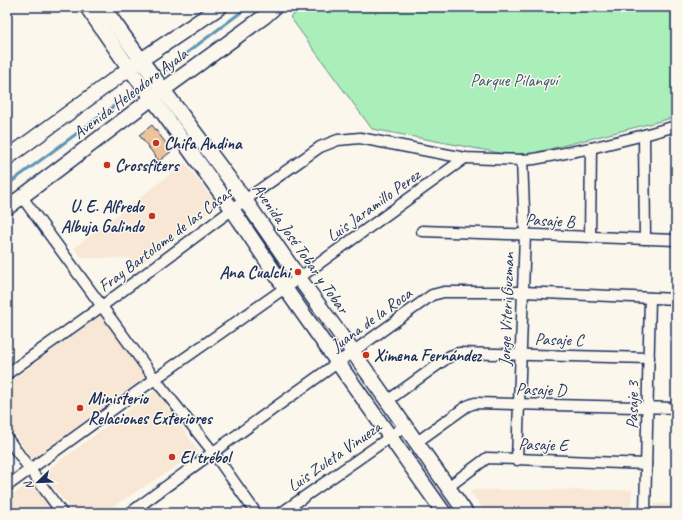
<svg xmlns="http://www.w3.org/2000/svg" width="683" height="520" font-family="Caveat,sans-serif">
  <rect width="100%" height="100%" fill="#fbf7ec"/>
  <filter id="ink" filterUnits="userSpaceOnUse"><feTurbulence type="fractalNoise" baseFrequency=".025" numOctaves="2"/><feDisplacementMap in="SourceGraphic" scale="8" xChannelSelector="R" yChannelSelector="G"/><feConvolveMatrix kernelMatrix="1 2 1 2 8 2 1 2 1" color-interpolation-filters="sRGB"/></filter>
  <g filter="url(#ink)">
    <g fill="#f7e7d4">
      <path d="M185 163 217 205 137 267 130 258H82L74 248Z"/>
      <path d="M102 314 146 376 32 459 7 424V384Z"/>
      <path d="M156 390 199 452 104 512 75 513 42 474Z"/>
      <path d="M31 482 57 512 7 511V498Z"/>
      <path d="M469 490H632L630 513H486Z"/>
      <rect x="654" y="504" width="22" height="9"/>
    </g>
    <path fill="#aaeeb9" stroke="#628e8c" d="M305 7H676V117L538 152 526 154H505L372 129 290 17Z"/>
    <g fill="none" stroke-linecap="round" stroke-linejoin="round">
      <g stroke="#6195b6" stroke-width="3">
        <path d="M166 70 176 61 248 7"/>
        <path d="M7 185 137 89"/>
      </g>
    </g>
    <path fill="#edc39c" stroke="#1b2f5e" d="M152 125 172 151 159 161 139 135Z"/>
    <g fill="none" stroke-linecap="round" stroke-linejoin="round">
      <g stroke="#1b2f5e" stroke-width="13">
        <g id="street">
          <path d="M644 135 645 239"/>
          <path d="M22 197 155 379 213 452 256 513"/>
          <path d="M422 231 676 240"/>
          <path d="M590 237 591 148"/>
          <path d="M7 374 102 306 245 200 320 147 338 140 360 138 465 158 522 160 534 159 591 148 644 135 676 126"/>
          <path d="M387 401 450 356 459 353 649 358"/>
          <path d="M7 438 62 513"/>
          <path d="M417 442 467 406 475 403 676 408"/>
          <path d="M517 460 525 234 522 160"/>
          <path d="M7 486 155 379 299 278 465 158"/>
          <path d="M448 487 487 458 646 464"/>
          <path d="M130 513C230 439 332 367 432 295L444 292H523L676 299"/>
          <path d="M281 513 390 437 405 425"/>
          <path d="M645 513 650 298"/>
        </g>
      </g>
      <g stroke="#1b2f5e" stroke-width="17">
        <g id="secondary">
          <path d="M87 7 129 68 153 99 232 209 285 288 444 513"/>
          <path d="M103 7 141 60 245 200 299 278 353 352 466 513"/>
          <path d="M7 158 141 60 220 7"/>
          <path d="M7 208 163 90 265 16 275 7"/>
        </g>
      </g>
      <use href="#street" stroke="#fbf7ec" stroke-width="10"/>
      <use href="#secondary" stroke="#fbf7ec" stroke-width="14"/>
    </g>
  </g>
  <g fill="#c8321e" stroke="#fbf7ec" stroke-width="1.5">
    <circle cx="156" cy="143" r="4"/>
    <circle cx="107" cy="165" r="4"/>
    <circle cx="152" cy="216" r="4"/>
    <circle cx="298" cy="272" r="4"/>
    <circle cx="366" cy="355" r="4"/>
    <circle cx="80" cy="408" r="4"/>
    <circle cx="172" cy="457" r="4"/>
  </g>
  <g text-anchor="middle" stroke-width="3" stroke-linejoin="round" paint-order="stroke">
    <g font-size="17" fill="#385570" stroke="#fbf7ec">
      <text x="514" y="86">Parque Pilanquí</text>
    </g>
    <g font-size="17" fill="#1b2f5e" stroke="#fbf7ec">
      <text transform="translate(130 93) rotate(-37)" y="6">Avenida Heleodoro Ayala</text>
      <text transform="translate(373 205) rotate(-36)" y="6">Luis Jaramillo Perez</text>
      <text transform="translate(550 220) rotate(3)" y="6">Pasaje B</text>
      <text transform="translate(165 239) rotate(-37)" y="6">Fray Bartolome de las Casas</text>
      <text transform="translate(301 248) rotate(55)" y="6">Avenida José Tobar y Tobar</text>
      <text transform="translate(506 309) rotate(-88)" y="6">Jorge Viteri Guzman</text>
      <text transform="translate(371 319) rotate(-36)" y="6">Juana de la Roca</text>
      <text transform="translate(559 339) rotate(2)" y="6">Pasaje C</text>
      <text transform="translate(541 389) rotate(2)" y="6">Pasaje D</text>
      <text transform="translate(632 405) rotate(-89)" y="6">Pasaje 3</text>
      <text transform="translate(543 444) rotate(2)" y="6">Pasaje E</text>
      <text transform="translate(334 456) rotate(-35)" y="6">Luis Zuleta Vinueza</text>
    </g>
    <g font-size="17" font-weight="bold" fill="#1b2f5e" stroke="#fbf7ec" text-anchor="start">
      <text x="164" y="149">Chifa Andina</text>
      <text x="115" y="171">Crossfiters</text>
      <text x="144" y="212" text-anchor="end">U. E. Alfredo<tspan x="144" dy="20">Albuja Galindo</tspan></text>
      <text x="290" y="278" text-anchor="end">Ana Cualchi</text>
      <text x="374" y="361">Ximena Fernández</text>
      <text x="88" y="404">Ministerio<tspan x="88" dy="20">Relaciones Exteriores</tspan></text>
      <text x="180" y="463">El trébol</text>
    </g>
  </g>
  <rect width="683" height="520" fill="none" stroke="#fbf7ec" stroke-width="24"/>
  <rect x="12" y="12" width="659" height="496" fill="none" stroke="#1b2f5e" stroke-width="1.5" filter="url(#ink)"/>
  <g transform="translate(38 482) rotate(247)" stroke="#fbf7ec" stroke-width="3" paint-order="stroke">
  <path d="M0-3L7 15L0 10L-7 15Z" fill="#1b2f5e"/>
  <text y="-6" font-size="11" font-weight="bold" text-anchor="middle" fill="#1b2f5e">N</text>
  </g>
</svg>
